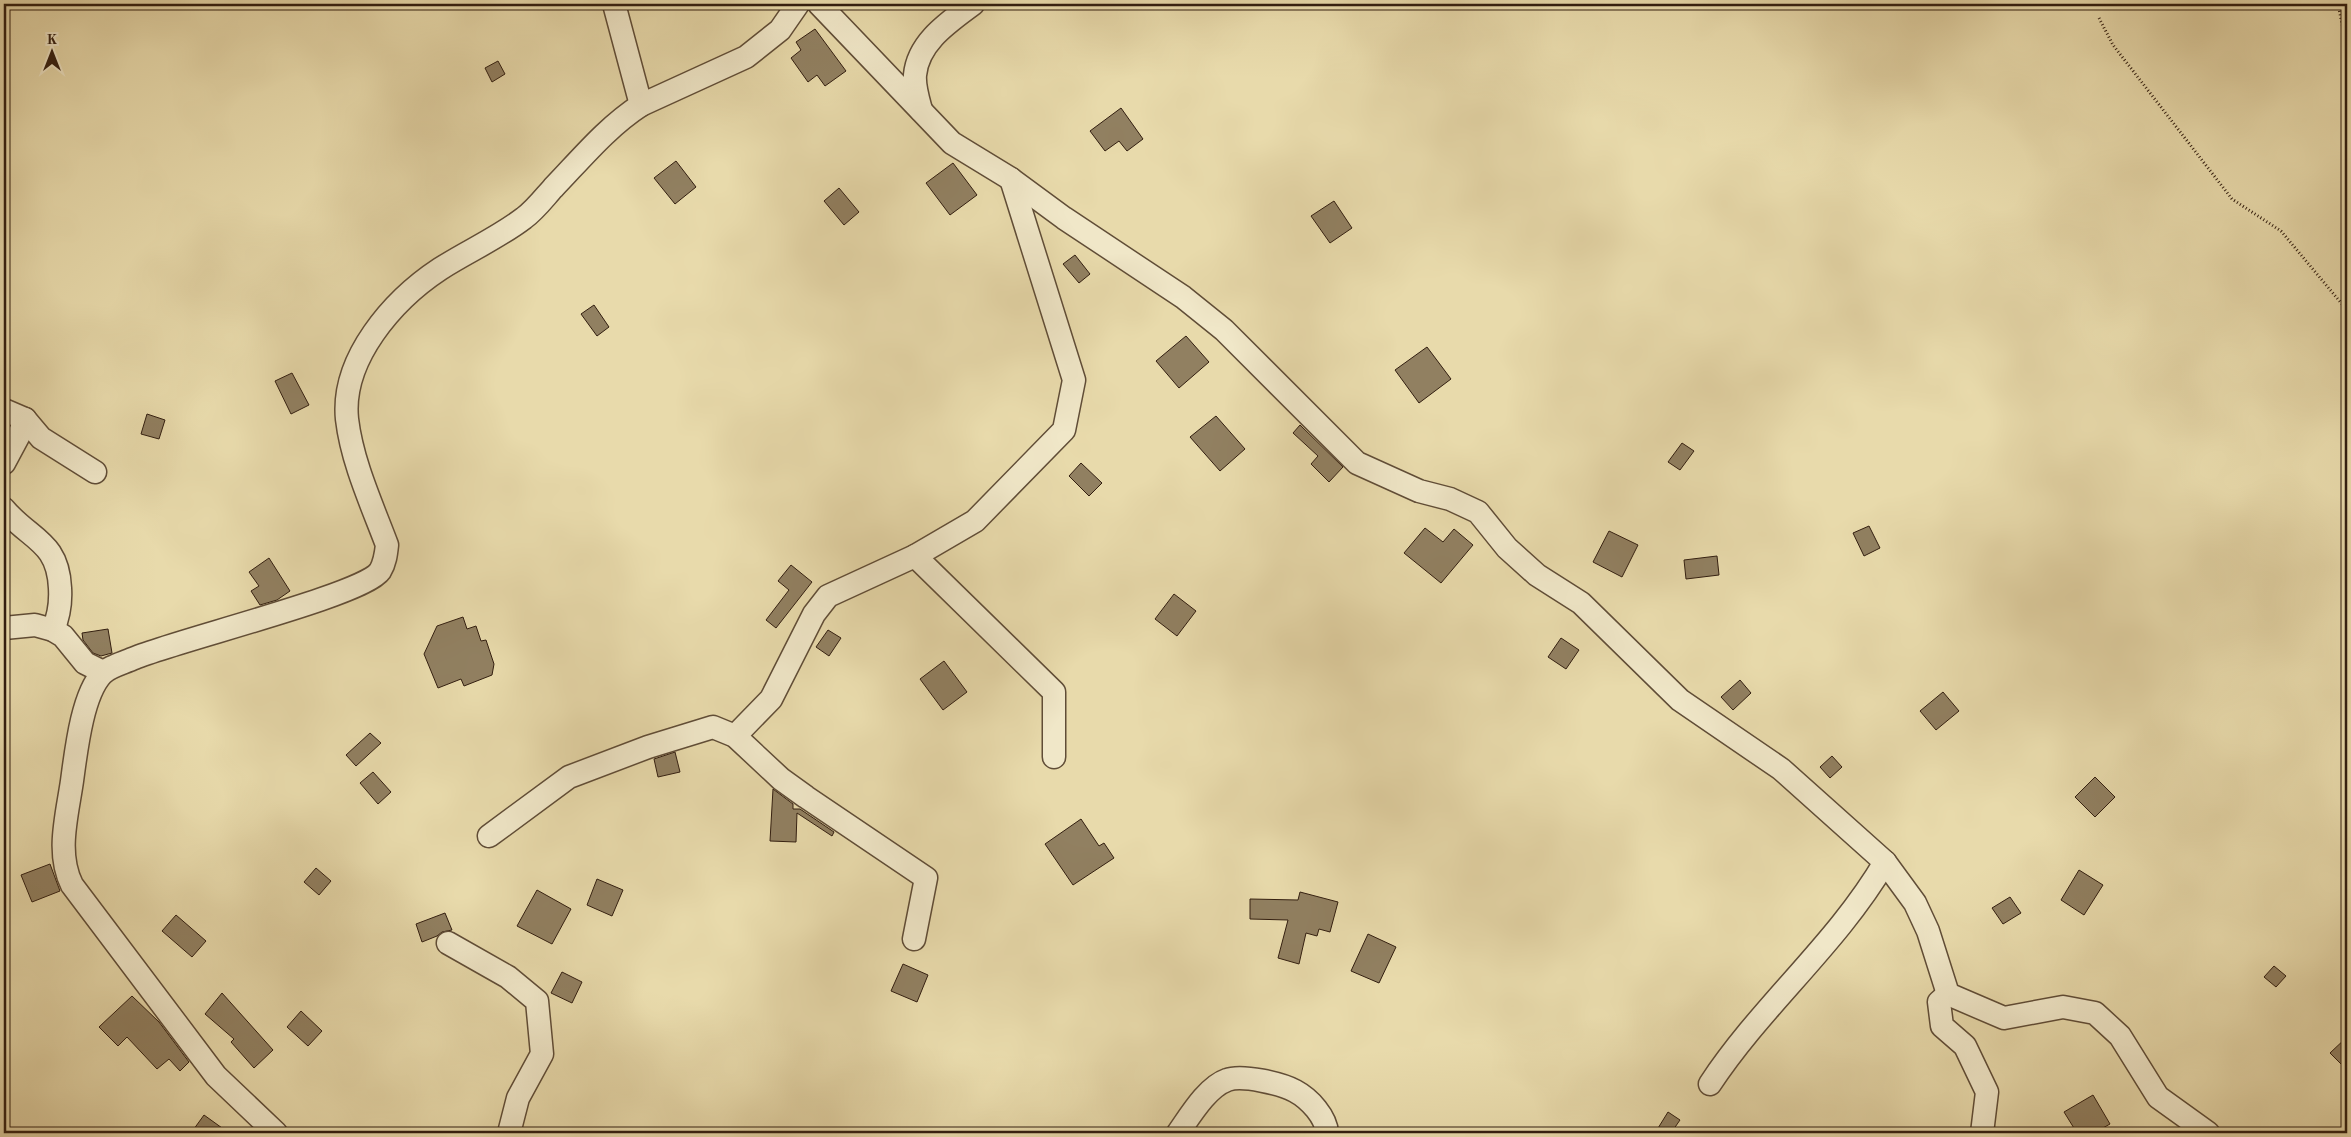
<svg xmlns="http://www.w3.org/2000/svg" width="2351" height="1137" font-family="'Old Standard TT',serif">
  <rect width="100%" height="100%" fill="#e8daab"/>
  <filter id="stains"><feTurbulence type="fractalNoise" baseFrequency=".004" numOctaves="4"/><feColorMatrix values="0 0 0 0 .2 0 0 0 0 .09 0 0 0 0 .02 0 0 0 .5 -.17"/></filter>
  <radialGradient id="worn" r=".72"><stop offset=".6" stop-color="#630" stop-opacity="0"/><stop offset="1" stop-color="#630" stop-opacity=".3"/></radialGradient>
  <g fill="#918061" stroke="#321e10">
    <path d="M815 29 846 71 825 86 817 75 808 82 791 58 801 50 796 42Z"/>
    <path d="M498 61 505 74 492 82 485 68Z"/>
    <path d="M1121 108 1143 139 1127 151 1119 141 1105 151 1090 131Z"/>
    <path d="M676 161 696 187 675 204 654 178Z"/>
    <path d="M953 163 977 195 950 215 926 183Z"/>
    <path d="M839 188 859 212 844 225 824 201Z"/>
    <path d="M1334 201 1352 228 1330 243 1311 216Z"/>
    <path d="M1075 255 1090 274 1079 283 1063 264Z"/>
    <path d="M594 305 609 327 597 336 581 314Z"/>
    <path d="M1186 336 1209 362 1179 388 1156 361Z"/>
    <path d="M1427 347 1451 379 1419 403 1395 370Z"/>
    <path d="M292 373 309 405 291 414 275 381Z"/>
    <path d="M147 414 165 420 159 439 141 434Z"/>
    <path d="M1216 416 1245 449 1220 471 1190 437Z"/>
    <path d="M1300 425 1343 467 1329 482 1311 464 1318 456 1293 433Z"/>
    <path d="M1682 443 1694 451 1680 470 1668 462Z"/>
    <path d="M1081 463 1102 483 1089 496 1069 476Z"/>
    <path d="M1869 526 1880 548 1864 556 1853 533Z"/>
    <path d="M1425 528 1443 542 1454 529 1473 545 1441 583 1404 553Z"/>
    <path d="M1609 531 1638 545 1622 577 1593 562Z"/>
    <path d="M1717 556 1719 575 1686 579 1684 560Z"/>
    <path d="M269 558 290 591 277 600 260 605 251 591 259 586 249 572Z"/>
    <path d="M791 565 812 582 776 628 766 620 789 590 778 581Z"/>
    <path d="M1174 594 1196 611 1177 636 1155 619Z"/>
    <path d="M463 617 467 629 476 626 481 641 486 640 494 664 492 675 464 686 461 679 438 688 424 654 437 626Z"/>
    <path d="M108 629 112 653 101 656 93 653 83 640 82 633Z"/>
    <path d="M828 630 841 638 829 656 816 647Z"/>
    <path d="M1561 638 1579 650 1566 669 1548 657Z"/>
    <path d="M944 661 967 692 943 710 920 679Z"/>
    <path d="M1740 680 1751 693 1733 710 1721 697Z"/>
    <path d="M1943 692 1959 711 1936 730 1920 711Z"/>
    <path d="M370 733 381 743 356 766 346 755Z"/>
    <path d="M675 752 680 772 658 777 654 759Z"/>
    <path d="M1832 756 1842 767 1830 778 1820 767Z"/>
    <path d="M373 772 391 792 378 804 360 783Z"/>
    <path d="M2095 777 2115 797 2095 817 2075 797Z"/>
    <path d="M773 789 793 804V809H800L834 832 832 836 797 813 796 842 770 841Z"/>
    <path d="M1081 819 1099 846 1104 843 1114 858 1073 885 1045 844Z"/>
    <path d="M50 864 60 891 32 902 21 875Z"/>
    <path d="M316 868 331 881 319 895 304 882Z"/>
    <path d="M2079 870 2103 885 2084 915 2061 900Z"/>
    <path d="M597 879 623 890 612 916 587 905Z"/>
    <path d="M537 890 571 909 552 944 517 926Z"/>
    <path d="M1300 892 1338 902 1330 932 1319 929 1317 936 1306 933 1299 964 1278 958 1288 920 1250 919V899L1298 900Z"/>
    <path d="M2010 897 2021 913 2003 924 1992 908Z"/>
    <path d="M445 913 452 930 442 932 437 936 422 942 416 924Z"/>
    <path d="M176 915 206 941 192 957 162 931Z"/>
    <path d="M1368 934 1396 947 1379 983 1351 971Z"/>
    <path d="M903 964 928 975 917 1002 891 991Z"/>
    <path d="M2274 966 2286 976 2276 987 2264 977Z"/>
    <path d="M562 972 582 982 572 1003 551 993Z"/>
    <path d="M222 993 273 1050 254 1068 231 1042 234 1039 205 1014Z"/>
    <path d="M132 996 159 1022 189 1062 180 1071 169 1059 157 1069 127 1037 118 1046 99 1027Z"/>
    <path d="M301 1011 322 1031 308 1046 287 1027Z"/>
    <path d="M2347 1037V1070L2330 1053Z"/>
    <path d="M2093 1095 2110 1124 2094 1133H2077L2064 1112Z"/>
    <path d="M1668 1112 1680 1120 1671 1133H1655Z"/>
    <path d="M204 1115 229 1133H191Z"/>
  </g>
  <g fill="none" stroke-linecap="round" stroke-linejoin="round">
    <g stroke="#604d37" stroke-width="25">
      <g id="minor">
        <path d="M614 4 641 105"/>
        <path d="M819 4 952 143 1011 179 1064 218 1183 297 1224 330 1357 463 1419 491 1450 499 1478 512 1507 548 1537 575 1581 603 1680 700 1781 769 1885 862 1915 903 1928 931 1948 994 2004 1018 2063 1007 2095 1013 2120 1036 2158 1097 2208 1133"/>
        <path d="M921 110C918 99 914 86 915 75 918 42 949 22 973 4"/>
        <path d="M4 410 25 419 41 438 95 472"/>
        <path d="M4 463 19 435 25 419"/>
        <path d="M4 509C30 540 58 541 60 588 61 604 59 616 53 630"/>
        <path d="M915 556 1054 692V757"/>
        <path d="M4 628 35 625 53 630 63 636 85 663 103 672"/>
        <path d="M735 736 771 699 814 614 828 596 915 556 975 521 1064 430 1074 380 1011 179"/>
        <path d="M489 836 569 777 648 747 713 727 735 736 781 779 806 797 926 878 914 939"/>
        <path d="M448 943 508 977 537 1001 542 1054 518 1098 509 1133"/>
        <path d="M1948 994 1939 1002 1942 1026 1965 1046 1987 1092 1982 1133"/>
        <path d="M1710 1084C1762 1005 1837 944 1885 862"/>
        <path d="M276 1133 216 1076 72 885C56 853 67 816 72 781 76 752 82 695 102 674 108 667 123 663 132 659 173 641 364 595 380 571 385 563 386 554 387 545 372 505 352 462 347 419 341 359 393 300 440 269 468 251 498 238 524 218 535 210 544 198 553 188 581 159 607 127 641 105L746 57 780 30 798 4"/>
        <path d="M1178 1133C1190 1116 1207 1087 1227 1080 1242 1074 1282 1084 1295 1091 1310 1099 1326 1117 1327 1133"/>
      </g>
    </g>
    <g stroke="#321e10" stroke-width="3" stroke-dasharray="1 2.5" stroke-linecap="butt">
      <path d="M2338 4 2347 48"/>
      <path d="M2099 18 2113 45 2232 199 2281 231 2347 310"/>
    </g>
    <use href="#minor" stroke="#f0e7c8" stroke-width="22"/>
  </g>
  <rect width="2351" height="1137" fill="none" stroke="#e8daab" stroke-width="20"/>
  <rect x="5" y="5" width="2341" height="1127" fill="none" stroke="#321e10" stroke-width="2.5"/>
  <rect x="10" y="10" width="2331" height="1117" fill="none" stroke="#321e10"/>
  <g transform="translate(52 52)" stroke="#f0e7c8" stroke-width="4" paint-order="stroke">
  <path d="M0-4L9 19L0 12L-9 19Z" fill="#321e10"/>
  <text y="-8" font-size="14" font-weight="bold" text-anchor="middle" fill="#321e10">K</text>
  </g>
  <rect width="100%" height="100%" filter="url(#stains)"/>
  <rect width="100%" height="100%" fill="url(#worn)"/>
</svg>
